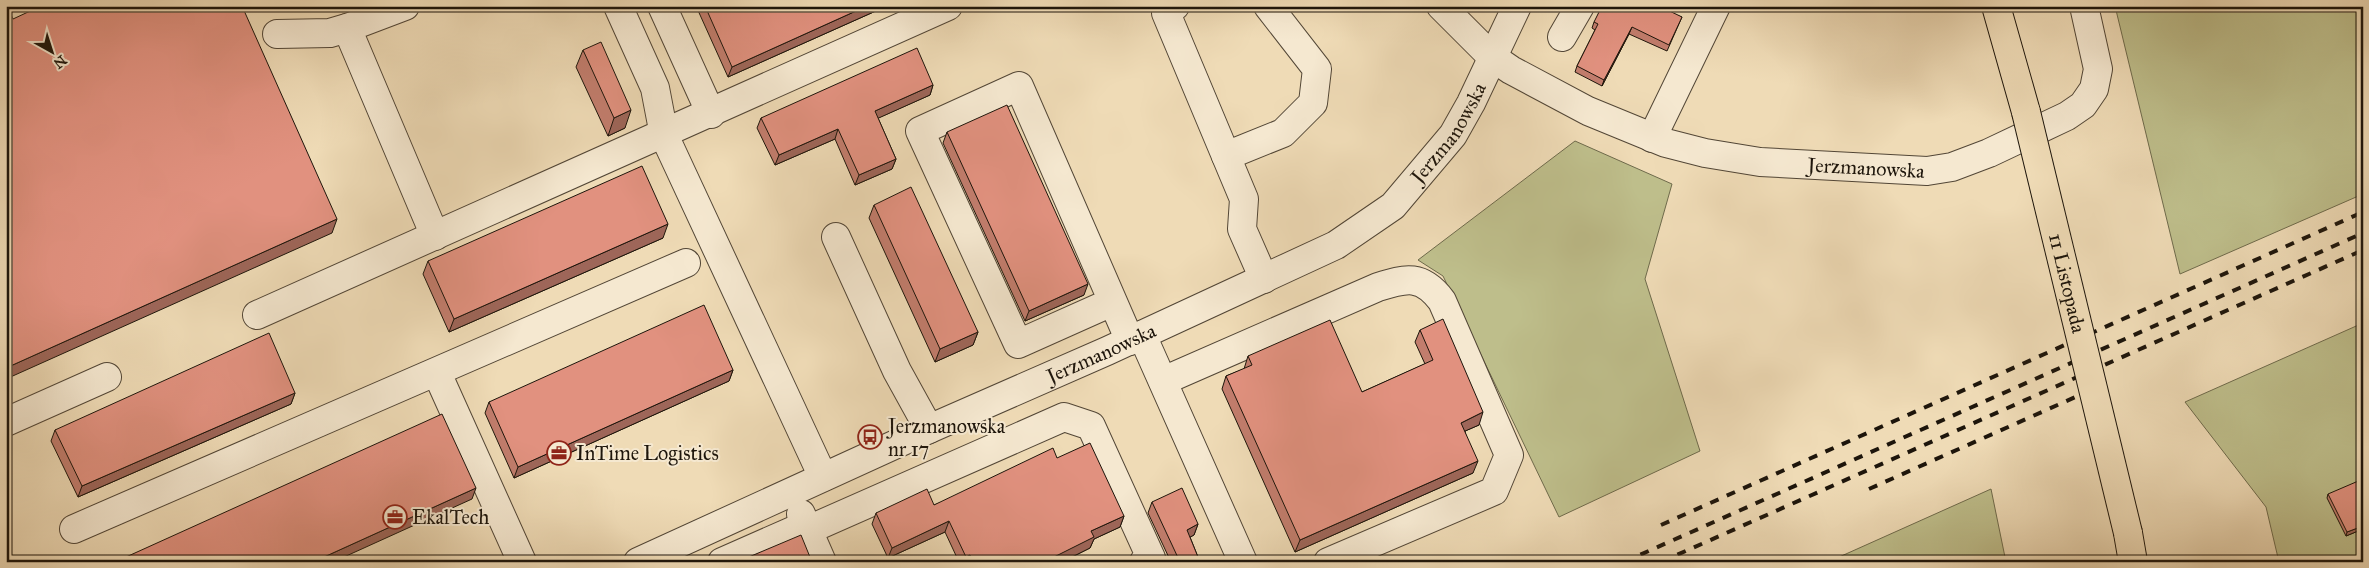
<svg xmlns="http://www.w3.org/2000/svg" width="2369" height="568" font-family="'IM FELL Great Primer',serif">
  <rect width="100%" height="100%" fill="#efdbb6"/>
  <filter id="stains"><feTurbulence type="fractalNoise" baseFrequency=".004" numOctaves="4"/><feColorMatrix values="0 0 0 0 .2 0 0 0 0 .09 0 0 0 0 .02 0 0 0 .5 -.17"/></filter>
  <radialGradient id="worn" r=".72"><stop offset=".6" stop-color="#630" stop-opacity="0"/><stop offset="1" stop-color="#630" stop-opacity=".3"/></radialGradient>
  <g fill="#bebe8b" stroke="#6e6a4b">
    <path d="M2115 6H2363V194L2180 274Z"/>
    <path d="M1575 141 1672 184 1645 279 1700 451 1559 517 1443 276 1418 260Z"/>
    <path d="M2363 323V562H2279L2266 507 2185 402Z"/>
    <path d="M1991 489 2006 562H1828Z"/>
  </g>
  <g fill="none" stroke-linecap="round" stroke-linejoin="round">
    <g stroke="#524636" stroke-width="30">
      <g id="minor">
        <path d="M405 6 347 28 435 236"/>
        <path d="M618 6 655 88 664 135 823 477"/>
        <path d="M662 6 711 114"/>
        <path d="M1175 6 1166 13 1244 199 1242 229 1264 279"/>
        <path id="s1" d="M1441 6 1492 57 1511 70 1588 111 1666 143 1705 153 1760 162 1927 171 1952 167 1989 153 2067 116 2083 105 2094 89 2098 69 2084 6"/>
        <path d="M277 34 330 33 347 28"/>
        <path d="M1562 37 1580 6"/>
        <path d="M1652 138 1716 6"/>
        <path d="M1226 156 1283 133 1313 103 1317 69 1268 6"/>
        <path d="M836 237 897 371 929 429"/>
        <path d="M1112 302 1018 344 920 131 1019 86 1130 341"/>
        <path d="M257 315 948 6"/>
        <path d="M1142 335 1243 562"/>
        <path d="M437 373 522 562"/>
        <path d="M1163 381 1378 287C1406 278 1422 274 1442 301L1509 455 1494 491 1328 562"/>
        <path d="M6 422 107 377"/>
        <path d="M801 514 822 562"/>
        <path d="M74 529 686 263"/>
        <path d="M808 530 1064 417 1091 426 1151 558 1144 562"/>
        <path id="s2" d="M638 562 929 429 1107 351 1336 245 1393 206 1453 135 1471 103 1517 6"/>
        <path d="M722 562 806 525"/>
      </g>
    </g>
    <g stroke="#1d150b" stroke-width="30">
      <g id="major">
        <path d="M1996 6 2026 112"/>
        <path d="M2128 533 2133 562"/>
      </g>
    </g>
    <use href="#minor" stroke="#f5e8d0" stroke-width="28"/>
    <use href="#major" stroke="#efdbb6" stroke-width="28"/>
    <g stroke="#1d150b" stroke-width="4" stroke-dasharray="9 9" stroke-linecap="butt">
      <path d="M1869 489 2080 395"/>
      <path d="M1661 525 2363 212"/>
      <path d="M1624 562 2363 233"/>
      <path d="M1661 562 2363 250"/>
    </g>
    <g stroke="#1d150b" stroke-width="30" stroke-linecap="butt">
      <g id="major-bridge">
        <path id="s3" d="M2026 112 2128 533"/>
      </g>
    </g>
    <use href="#major-bridge" stroke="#efdbb6" stroke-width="28"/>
  </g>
  <g fill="#c27d6d" stroke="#1d150b">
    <path d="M696 6H887L728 77Z"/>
    <path d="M1652 8 1682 17 1667 51 1629 34 1602 86 1575 72 1577 66 1595 30 1592 28 1594 22Z"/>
    <path d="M583 50 625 128 608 136 576 67Z"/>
    <path d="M933 85 930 95 878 118 896 159 892 169 855 185 835 139 775 165 757 128 761 118Z"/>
    <path d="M947 132 1084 295 1025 321 943 143Z"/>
    <path d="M874 205 978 332 973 345 935 362 869 218Z"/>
    <path d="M663 238 449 332 423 274 428 261Z"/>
    <path d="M1420 330 1479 425 1465 431 1473 473 1295 552 1222 389 1226 376 1244 369 1248 356 1362 392 1425 364 1415 342Z"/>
    <path d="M733 370 729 381 514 478 485 413 489 402Z"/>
    <path d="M295 393 291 404 78 497 51 441 55 430Z"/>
    <path d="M1057 458 1124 516 1120 527 1094 539 1090 548 1062 562H959L945 532 888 558 872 524 876 513 934 505Z"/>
    <path d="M2328 494 2363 529 2346 536 2327 498Z"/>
    <path d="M1152 502 1198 524 1194 535 1190 537 1200 562H1171L1148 513Z"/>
  </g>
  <g fill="#9e6659" stroke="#1d150b">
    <path d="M867 6H887L728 77 732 67Z"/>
    <path d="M1632 27 1629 34 1602 86 1604 80Z"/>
    <path d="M933 85 930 95 872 121 875 111Z"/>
    <path d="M631 110 625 128 608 136 614 118Z"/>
    <path d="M838 129 835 139 775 165 779 155Z"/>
    <path d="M896 159 892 169 855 185 859 175Z"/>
    <path d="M337 219 332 233 6 379V368Z"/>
    <path d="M668 224 663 238 449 332 454 319Z"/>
    <path d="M1088 284 1084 295 1025 321 1029 311Z"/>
    <path d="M978 332 973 345 935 362 940 349Z"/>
    <path d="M733 370 729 381 514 478 518 467Z"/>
    <path d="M295 393 291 404 78 497 82 486Z"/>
    <path d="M1483 412 1479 425 1456 435 1461 423Z"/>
    <path d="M1478 461 1473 473 1295 552 1300 540Z"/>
    <path d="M476 488 472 499 333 562H313Z"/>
    <path d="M1124 516 1120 527 1094 539 1090 548 1062 562H1044L1091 531Z"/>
    <path d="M949 521 945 532 888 558 892 548Z"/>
    <path d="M1198 524 1194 535 1183 541 1187 530Z"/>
    <path d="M2363 526V529L2346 536 2347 532Z"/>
    <path d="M970 555 968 562H964L966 557Z"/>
  </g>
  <g fill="#e1917f" stroke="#1d150b">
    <path d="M6 6H7L13 19 41 6H242L337 219 6 368Z"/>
    <path d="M705 6H867L732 67Z"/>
    <path d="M1602 6H1647L1652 8 1653 6H1659L1682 17 1669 45 1632 27 1604 80 1577 66 1598 24 1594 22Z"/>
    <path d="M601 42 631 110 614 118 583 50Z"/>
    <path d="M917 48 933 85 875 111 896 159 859 175 838 129 779 155 761 118Z"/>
    <path d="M1007 105 1088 284 1029 311 947 132Z"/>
    <path d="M642 166 668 224 454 319 428 261Z"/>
    <path d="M911 187 978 332 940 349 874 205Z"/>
    <path d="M704 305 733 370 518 467 489 402Z"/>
    <path d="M1443 319 1483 412 1461 423 1478 461 1300 540 1226 376 1252 365 1248 356 1330 320 1362 392 1433 360 1420 330Z"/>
    <path d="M269 333 295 393 82 486 55 430Z"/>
    <path d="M442 414 476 488 313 562H115Z"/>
    <path d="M1090 443 1124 516 1091 531 1094 537 1044 562H973L970 555 966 557 949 521 892 548 876 513 927 489 934 505 1053 448 1057 458Z"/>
    <path d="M2363 479V526L2347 532 2328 494Z"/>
    <path d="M1182 488 1198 524 1187 530 1200 562H1180L1152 502Z"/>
    <path d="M801 535 812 562H737Z"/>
  </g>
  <defs>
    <g id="bus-ring" transform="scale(1.25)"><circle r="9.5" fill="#f5e8d0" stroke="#8f2418" stroke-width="1.5"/><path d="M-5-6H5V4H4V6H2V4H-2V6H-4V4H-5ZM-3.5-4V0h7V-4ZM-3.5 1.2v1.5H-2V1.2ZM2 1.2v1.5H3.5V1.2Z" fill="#8f2418"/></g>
    <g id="office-ring" transform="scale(1.25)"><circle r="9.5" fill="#f5e8d0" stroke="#8f2418" stroke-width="1.5"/><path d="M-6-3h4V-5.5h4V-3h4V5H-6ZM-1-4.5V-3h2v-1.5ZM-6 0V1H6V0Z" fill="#8f2418"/></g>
  </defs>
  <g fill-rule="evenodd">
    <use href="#bus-ring" x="870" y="437"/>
    <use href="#office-ring" x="559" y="453"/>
    <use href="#office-ring" x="395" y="517"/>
  </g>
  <g text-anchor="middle" stroke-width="4" stroke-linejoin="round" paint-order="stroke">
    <g font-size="20" fill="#1d150b" stroke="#f5e8d0">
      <text dy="7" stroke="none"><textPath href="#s2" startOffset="928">Jerzmanowska</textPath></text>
      <text dy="7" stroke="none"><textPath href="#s1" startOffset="469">Jerzmanowska</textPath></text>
      <text dy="7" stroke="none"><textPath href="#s3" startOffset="176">11 Listopada</textPath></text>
      <text dy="7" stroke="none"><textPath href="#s2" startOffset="508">Jerzmanowska</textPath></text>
    </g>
    <g font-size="20" fill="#1d150b" stroke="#f5e8d0" text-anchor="start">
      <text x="888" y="433">Jerzmanowska<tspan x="888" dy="23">nr 17</tspan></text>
      <text x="576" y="460">InTime Logistics</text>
      <text x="412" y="524">EkalTech</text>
    </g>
  </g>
  <rect width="2369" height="568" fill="none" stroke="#efdbb6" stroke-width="25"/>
  <rect x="8" y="8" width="2354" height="553" fill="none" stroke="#1d150b" stroke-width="2.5"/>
  <rect x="12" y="12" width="2344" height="543" fill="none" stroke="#1d150b"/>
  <g transform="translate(52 52) rotate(141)" stroke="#f5e8d0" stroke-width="4" paint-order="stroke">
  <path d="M0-4L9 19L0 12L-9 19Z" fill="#1d150b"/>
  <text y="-8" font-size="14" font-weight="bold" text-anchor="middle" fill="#1d150b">N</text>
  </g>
  <rect width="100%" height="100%" filter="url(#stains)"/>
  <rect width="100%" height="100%" fill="url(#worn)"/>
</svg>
